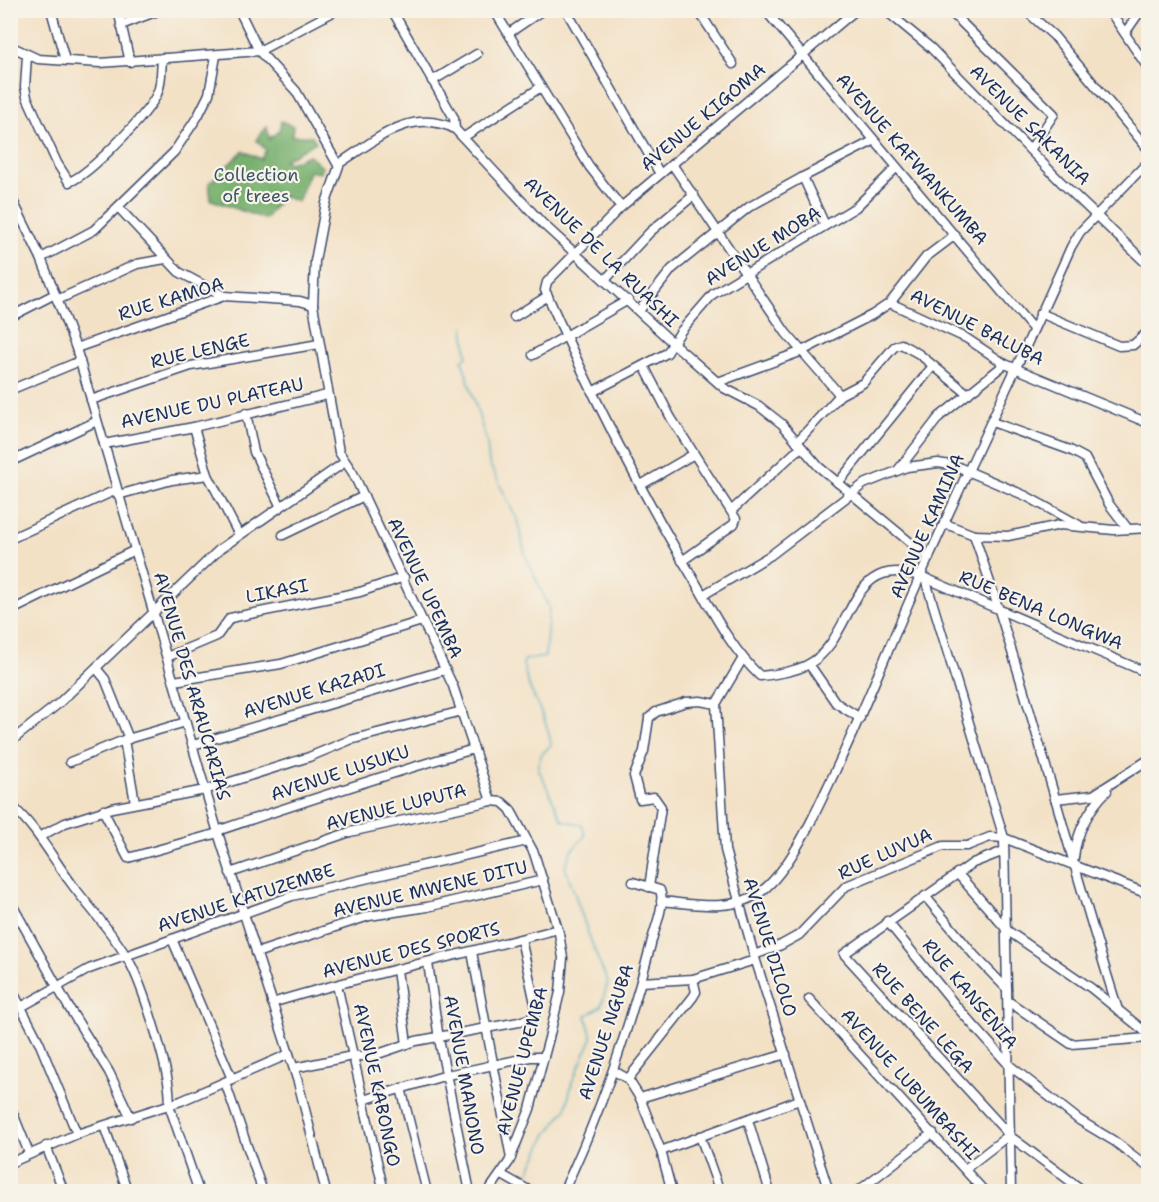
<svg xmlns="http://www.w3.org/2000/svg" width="1159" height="1202" font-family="'Shantell Sans',sans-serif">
  <rect width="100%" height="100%" fill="#f7f3e8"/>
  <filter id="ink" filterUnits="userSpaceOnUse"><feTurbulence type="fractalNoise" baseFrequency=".0167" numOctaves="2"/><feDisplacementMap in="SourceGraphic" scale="12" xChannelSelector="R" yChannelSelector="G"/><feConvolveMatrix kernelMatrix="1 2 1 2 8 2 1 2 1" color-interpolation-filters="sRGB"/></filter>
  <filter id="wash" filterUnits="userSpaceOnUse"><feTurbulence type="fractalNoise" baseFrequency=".008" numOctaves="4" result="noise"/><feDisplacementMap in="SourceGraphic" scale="24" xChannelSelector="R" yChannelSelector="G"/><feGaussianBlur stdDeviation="1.35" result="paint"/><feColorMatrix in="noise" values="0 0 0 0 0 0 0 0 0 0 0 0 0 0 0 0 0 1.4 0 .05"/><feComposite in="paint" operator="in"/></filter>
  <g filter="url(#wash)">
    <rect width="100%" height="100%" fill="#f3e1c6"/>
    <path fill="#78b06e" stroke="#4a7066" stroke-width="1.5" d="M281 121 293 126 292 136H312L316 142 284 160 290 163 309 155 322 167 320 173 309 171 298 202 283 196 265 219 211 200 209 183 243 151 261 159 266 150 256 140 267 126 269 139 279 131Z"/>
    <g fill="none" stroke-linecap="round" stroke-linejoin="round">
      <path stroke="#3ca9bc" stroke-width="1.5" d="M464 326 467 356 462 360 487 443 489 463 517 519 525 554 549 608 545 657 525 660 523 663C527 693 548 716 551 745L541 755 538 768 562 820 582 825 585 836 571 851 565 867C580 906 590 945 608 982L601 1006 586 1016 592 1038 572 1082 566 1109 547 1134 523 1184"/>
    </g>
  </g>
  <g filter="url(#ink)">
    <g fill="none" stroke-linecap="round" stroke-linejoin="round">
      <g stroke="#3b4a6e" stroke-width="11">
        <g id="minor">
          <path d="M51 10 65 60"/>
          <path d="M118 10 130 62"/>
          <path d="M239 10 259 51 337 10"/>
          <path d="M392 10 454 118 455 129"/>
          <path d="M494 10 589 166 621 207"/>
          <path d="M566 10 660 174"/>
          <path d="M698 10 733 64"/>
          <path d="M765 10 1033 329"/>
          <path d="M856 10 621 207 547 282 545 290C589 389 637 486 693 578 712 611 732 650 760 676 773 675 797 671 809 664 857 637 846 548 925 578L1148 673"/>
          <path d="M885 10 931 48 1060 181 1148 265"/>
          <path d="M949 10 1054 114 1030 150"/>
          <path d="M1025 10 1054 36 1148 149"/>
          <path d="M1109 10 1148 68"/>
          <path d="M121 25 160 10"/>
          <path d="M509 33 543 10"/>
          <path d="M1125 33 1141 10"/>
          <path d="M10 46 38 59 100 63 259 51 296 91 338 165"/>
          <path d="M27 56 25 87 27 97 57 163 69 182C89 175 148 114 157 94 162 84 161 69 162 58"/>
          <path d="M432 81 477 54"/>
          <path d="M464 137 541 87"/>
          <path d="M672 164 786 333 840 395"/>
          <path d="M10 195 41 258 76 348 218 833 298 1082 326 1192"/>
          <path d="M118 207 179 272 224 296"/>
          <path d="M825 225 803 177 873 141"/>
          <path d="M41 258 94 230 174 152 198 116 209 94 216 56"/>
          <path d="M605 280 650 232 694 195"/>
          <path d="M57 300 137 264 165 259"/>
          <path d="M890 303 966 338 1005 364 1148 423"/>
          <path d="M639 311 672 269 749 207 803 177"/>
          <path d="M1040 313 1119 346 1133 345 1148 332"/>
          <path d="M10 317 55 294"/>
          <path d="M514 317 548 296"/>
          <path d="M76 348 224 296 300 301 313 305"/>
          <path d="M533 355 628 300"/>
          <path d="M644 366 671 418 736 519 734 524 682 561"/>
          <path d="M718 382 800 352 872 315 890 303 926 257 955 235"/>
          <path d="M10 390 80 361"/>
          <path d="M592 392 667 353 681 331 713 294 856 207 896 168"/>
          <path d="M91 400 191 366 319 344"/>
          <path d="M246 413 254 452 280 505"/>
          <path d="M992 422 1070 450 1085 458 1109 504 1128 529"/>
          <path d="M194 427 208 475 239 535"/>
          <path d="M797 442 840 395 863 383 894 347 901 344 919 354 968 394"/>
          <path d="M104 444 194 427 327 395"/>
          <path d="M10 462 97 421"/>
          <path d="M898 470 939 417 1005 364"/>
          <path d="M838 483 933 366"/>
          <path d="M641 485 694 454"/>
          <path d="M118 495 172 480 208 475"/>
          <path d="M731 511 801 447"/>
          <path d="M946 524 974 535C1028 691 1068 852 1118 1010"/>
          <path d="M283 535 364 496"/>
          <path d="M974 535 1008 536 1060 525 1114 530 1148 528"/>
          <path d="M10 539 116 490"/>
          <path d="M925 578 1004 838 1011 1192"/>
          <path d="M703 595 771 555 864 484 907 467 938 463 956 466 1026 496 1079 525"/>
          <path d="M10 611 135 550"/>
          <path d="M167 657 217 636 230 618 360 592 404 577"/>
          <path d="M809 664 836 703 860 718"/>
          <path d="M96 668 105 679 129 739"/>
          <path d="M174 681 281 664 422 621"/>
          <path d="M716 704 725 850 754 955 829 1192"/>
          <path d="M716 704 743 658"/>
          <path d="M124 740 135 802"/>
          <path d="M10 742 58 704 220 549 345 462"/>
          <path d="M193 745 445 670"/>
          <path d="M70 762 124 740 186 722"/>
          <path d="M1055 799 1093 795 1148 760"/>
          <path d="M491 801 453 686 353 473 339 452 313 305 315 261 326 203 340 163C376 140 411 107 455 129L542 223 674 344 724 388 759 406 782 424 819 467 929 558"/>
          <path d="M10 804C38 829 52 858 74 887 92 911 114 934 129 961 142 984 174 1081 169 1105L199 1192"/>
          <path d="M103 810 128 858 218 833"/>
          <path d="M217 831C303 802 387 774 474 749"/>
          <path d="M41 836 65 823 112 808 205 790 309 757 350 740 462 711"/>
          <path d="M1004 851 973 863 844 954 1011 1137 1085 1192"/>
          <path d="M1074 858C1076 834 1089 808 1107 791"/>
          <path d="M230 873 350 832 491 801 502 802 510 809 534 853 559 933 563 958 560 992 549 1038 530 1109 509 1162 488 1192"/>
          <path d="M957 873 1008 931 1091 988 1148 1034"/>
          <path d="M649 887 661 807 654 797 640 799 634 776 644 751 649 718 656 712 686 702 700 701 716 704"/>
          <path d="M925 896 974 955 1007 989"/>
          <path d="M10 901 68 1006 109 1072 131 1118"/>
          <path d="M661 901C694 904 733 913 762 891 790 869 814 816 829 784 862 716 889 646 920 577 969 466 1022 358 1071 247L1080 232 1148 162"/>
          <path d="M887 921 957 1007 1009 1065 1079 1120 1114 1141 1148 1167"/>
          <path d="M172 939 232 1079"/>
          <path d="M472 952 511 1158"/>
          <path d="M256 953 369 916 427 907 543 880"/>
          <path d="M754 955 781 945 799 935 846 886 943 846H967L990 837 1004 838 1148 894"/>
          <path d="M428 963 439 1039 470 1192"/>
          <path d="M397 970 407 1044"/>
          <path d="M641 982 693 979 755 960"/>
          <path d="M337 985 384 1192"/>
          <path d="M10 986 39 1042 77 1134"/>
          <path d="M809 999 985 1192"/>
          <path d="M1008 1001 1071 1044 1148 1038"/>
          <path d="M272 1003C366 974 463 955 558 929"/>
          <path d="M21 1007 89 969 292 896 527 841"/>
          <path d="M294 1068 352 1056H372L416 1041 519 1022 534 1017 536 1008 521 939"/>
          <path d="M614 1071 628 1079 640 1098 661 1151 672 1192"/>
          <path d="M628 1079 693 997 696 992 693 979"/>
          <path d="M225 1082 263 1192"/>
          <path d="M401 1088 427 1192"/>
          <path d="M640 1098 786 1054"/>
          <path d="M363 1100 447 1075 530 1057H544"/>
          <path d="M10 1106 29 1153"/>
          <path d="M748 1120 770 1192"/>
          <path d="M104 1126 128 1192"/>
          <path d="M700 1136 720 1192"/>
          <path d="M46 1146 64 1192"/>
          <path d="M661 1151 799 1100"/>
          <path d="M10 1163 77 1134 181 1101 289 1054"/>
          <path d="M965 1169 1009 1135"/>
          <path d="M502 1175 532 1192"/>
          <path d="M563 1192C601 1112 629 1029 651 944 654 929 666 905 660 890L633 882"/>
          <path d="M857 1192 933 1133"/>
        </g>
      </g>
      <use href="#minor" stroke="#fff" stroke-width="8"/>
    </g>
  </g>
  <g text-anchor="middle" stroke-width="4.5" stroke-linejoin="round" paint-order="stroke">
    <g font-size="18" fill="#1b2f5e" stroke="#f7f3e8">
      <text transform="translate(703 117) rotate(-40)" y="6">AVENUE KIGOMA</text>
      <text transform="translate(1030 125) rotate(45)" y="6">AVENUE SAKANIA</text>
      <text transform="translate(912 159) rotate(49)" y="6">AVENUE KAFWANKUMBA</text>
      <text transform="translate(763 246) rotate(-32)" y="6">AVENUE MOBA</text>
      <text transform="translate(601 252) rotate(44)" y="6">AVENUE DE LA RUASHI</text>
      <text transform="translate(171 299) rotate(-17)" y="6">RUE KAMOA</text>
      <text transform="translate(977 327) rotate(27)" y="6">AVENUE BALUBA</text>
      <text transform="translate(200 351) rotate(-13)" y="6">RUE LENGE</text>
      <text transform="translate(212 403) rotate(-12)" y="6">AVENUE DU PLATEAU</text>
      <text transform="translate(927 526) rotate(-66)" y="6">AVENUE KAMINA</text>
      <text transform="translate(425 588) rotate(65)" y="6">AVENUE UPEMBA</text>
      <text transform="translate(277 591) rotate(-11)" y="6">LIKASI</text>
      <text transform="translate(1041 610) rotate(23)" y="6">RUE BENA LONGWA</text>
      <text transform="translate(192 686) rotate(74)" y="6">AVENUE DES ARAUCARIAS</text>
      <text transform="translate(314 691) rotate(-17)" y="6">AVENUE KAZADI</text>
      <text transform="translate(340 773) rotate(-18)" y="6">AVENUE LUSUKU</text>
      <text transform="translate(396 807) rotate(-14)" y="6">AVENUE LUPUTA</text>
      <text transform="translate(885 854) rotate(-24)" y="6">RUE LUVUA</text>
      <text transform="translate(430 889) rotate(-13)" y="6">AVENUE MWENE DITU</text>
      <text transform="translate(246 898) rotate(-18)" y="6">AVENUE KATUZEMBE</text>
      <text transform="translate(770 947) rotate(73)" y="6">AVENUE DILOLO</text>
      <text transform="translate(411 950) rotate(-14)" y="6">AVENUE DES SPORTS</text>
      <text transform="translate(970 994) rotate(50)" y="6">RUE KANSENIA</text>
      <text transform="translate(923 1018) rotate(48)" y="6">RUE BENE LEGA</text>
      <text transform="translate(606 1032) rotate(-72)" y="6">AVENUE NGUBA</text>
      <text transform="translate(522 1061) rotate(-75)" y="6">AVENUE UPEMBA</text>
      <text transform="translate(464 1075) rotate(80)" y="6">AVENUE MANONO</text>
      <text transform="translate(910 1084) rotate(48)" y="6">AVENUE LUBUMBASHI</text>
      <text transform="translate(377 1085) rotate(78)" y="6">AVENUE KABONGO</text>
    </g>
    <g font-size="18" fill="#3a5666" stroke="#f7f3e8">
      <text x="256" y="181">Collection<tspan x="256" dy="21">of trees</tspan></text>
    </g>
  </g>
  <rect width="1159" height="1202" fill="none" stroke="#f7f3e8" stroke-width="36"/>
</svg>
